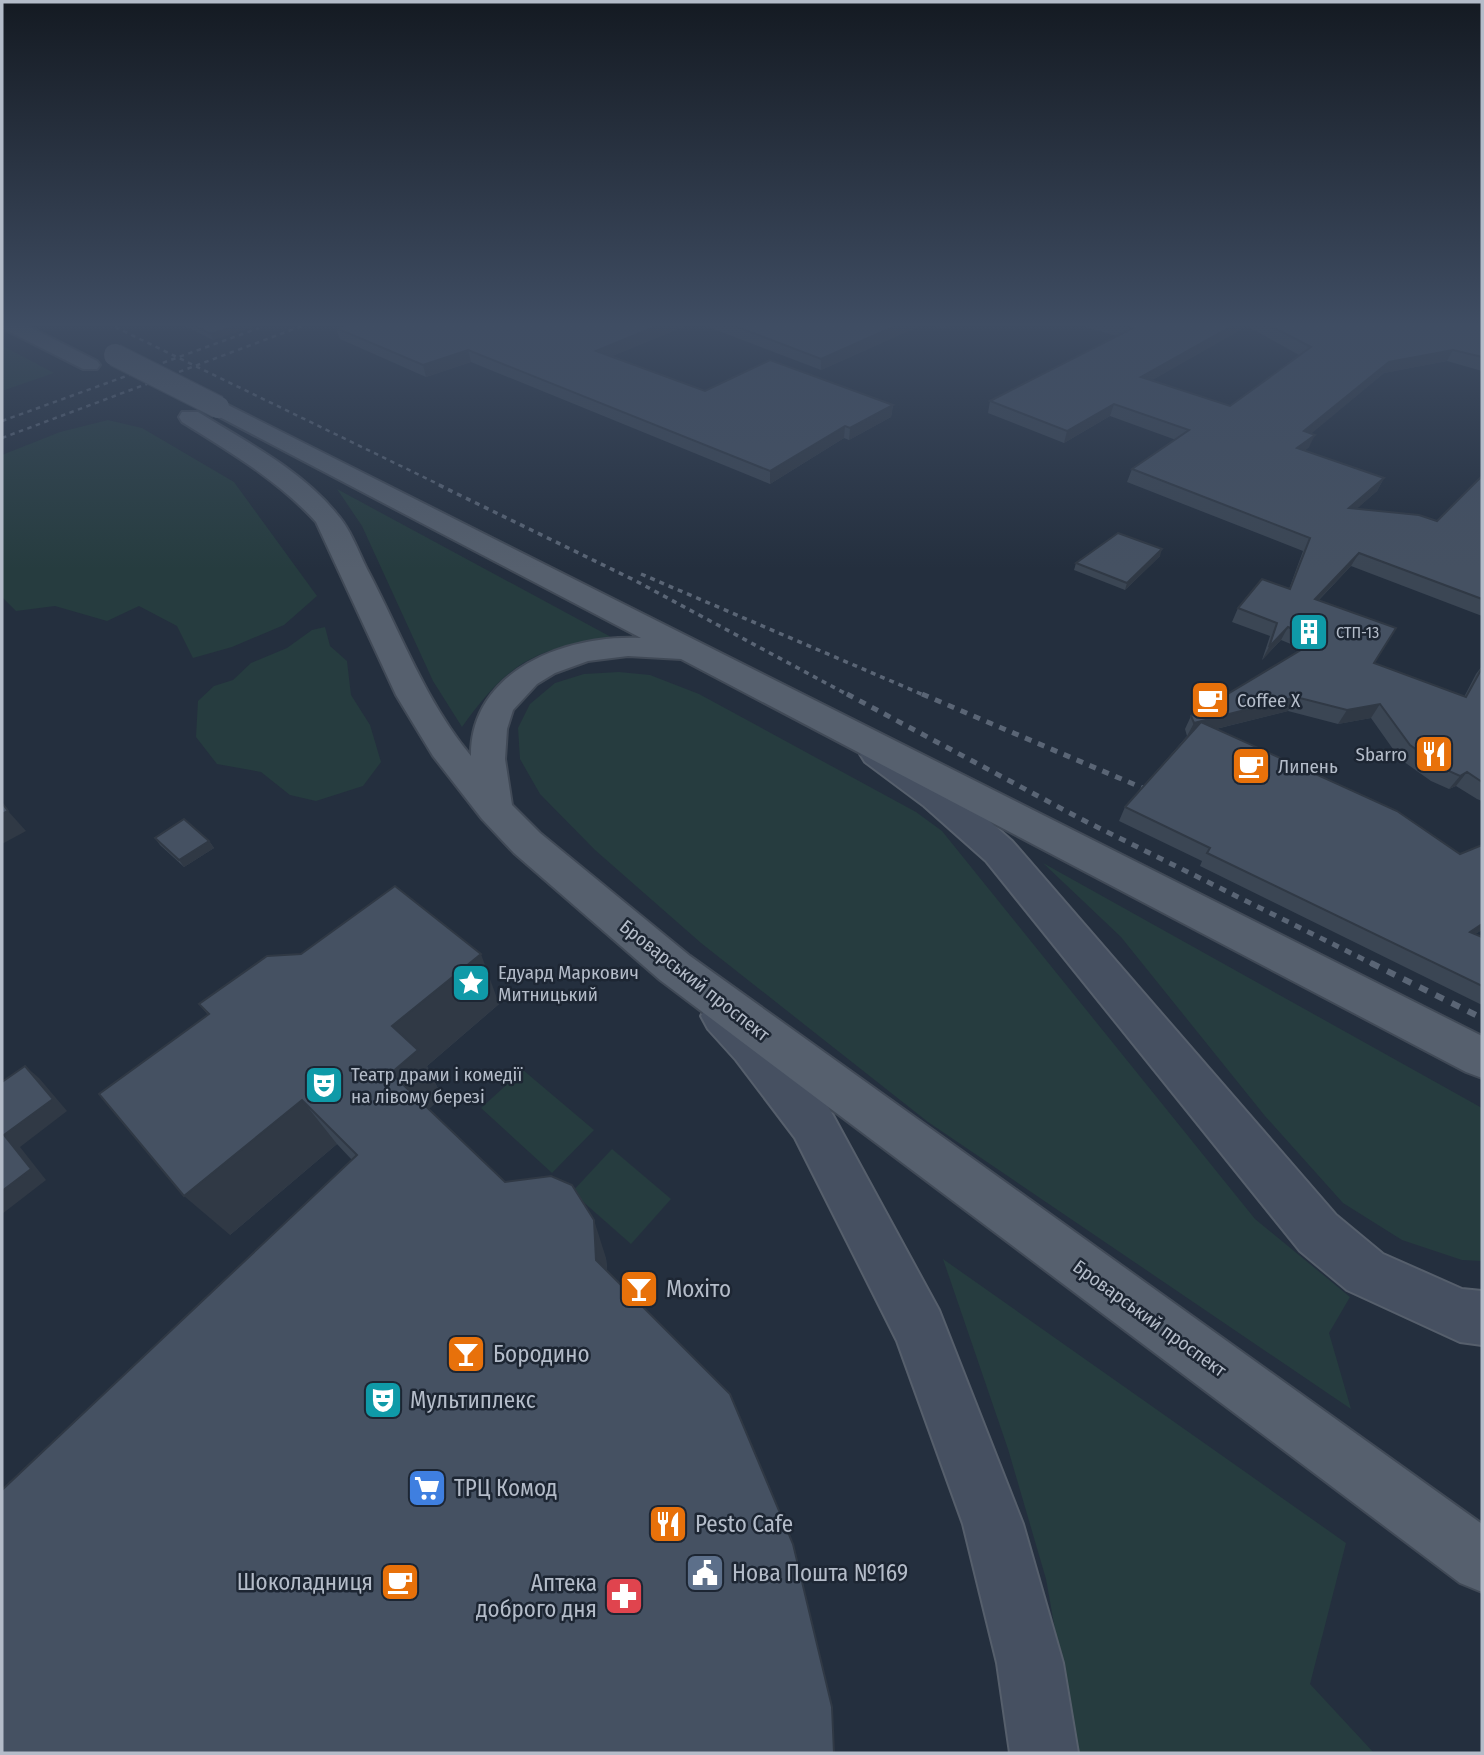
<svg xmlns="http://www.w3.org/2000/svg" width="1484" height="1755" font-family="'Fira Sans Condensed',sans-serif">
  <rect width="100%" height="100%" fill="#242f3e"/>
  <g fill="#263c3f">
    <path d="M2 345 3 346 54 373 2 391Z"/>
    <path d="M108 420 142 428 234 482 317 596 284 625 232 647 193 658 177 626 139 606 107 621 55 606 16 611 2 597V455L60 432Z"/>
    <path d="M337 489 611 637C533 649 508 663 462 727L433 681 362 526Z"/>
    <path d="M325 627 330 646 347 661 351 695 370 725 381 762 363 786 316 801 290 795 261 772 217 764 196 737 198 701 214 686 233 680 251 663 287 648 312 630Z"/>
    <path d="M619 672 650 675 699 694 916 812 942 831 1255 1219 1350 1297 1329 1333 1351 1409 928 1122 701 943 595 850 540 794 520 759 518 728 530 704 555 683 584 674Z"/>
    <path d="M1043 863 1482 1108V1261L1462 1260 1402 1240 1343 1203 1265 1116 1121 937Z"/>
    <path d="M523 1070 594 1130 552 1173 481 1108Z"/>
    <path d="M612 1149 671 1199 631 1244 572 1192Z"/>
    <path d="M943 1259 1346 1543 1310 1684 1374 1753H1077L1046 1579 1008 1449Z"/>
  </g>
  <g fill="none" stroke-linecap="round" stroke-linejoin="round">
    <g stroke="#565f6c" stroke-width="4">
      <g id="secondary">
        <path d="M877 742C916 753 980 813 1012 841L1336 1215 1383 1254 1462 1289 1482 1291V1345L1460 1342 1347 1290 1300 1251 986 861 924 806 865 762 860 754 865 746Z"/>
        <path d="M723 997 738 1003 768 1032 829 1108 939 1310 1023 1524 1063 1663 1078 1753H1010L997 1663 963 1524 897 1341 795 1138 736 1060 708 1029 701 1016 708 1003Z"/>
      </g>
    </g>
    <g stroke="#414a57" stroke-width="4">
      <g id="primary">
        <path d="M2 323H22L97 361 100 365 97 369H83L2 328Z"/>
        <path d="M218 400 1482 1036V1078L1466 1072 681 659 628 656 588 661 555 673 537 684 513 710 507 729 505 759 512 805 540 833 690 956 1482 1524V1592L1460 1583 660 980 514 853 482 819 433 756 396 695 316 522C278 480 230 452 182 422L179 417 182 412H198C246 442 300 469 336 513 350 528 358 551 367 569 401 633 425 701 471 756 470 670 567 634 641 638L210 412 207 407 210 402Z"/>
      </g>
    </g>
    <use href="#secondary" fill="#465061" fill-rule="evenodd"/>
    <use href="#primary" fill="#56606e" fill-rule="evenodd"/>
    <g stroke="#5a6575" stroke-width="2.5" stroke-dasharray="4.5 4.5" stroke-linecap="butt">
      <path d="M107 323 442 486"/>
      <path d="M2 421 259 328"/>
      <path d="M2 438 310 323"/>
    </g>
    <g stroke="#5a6575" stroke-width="3.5" stroke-dasharray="5 5" stroke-linecap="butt">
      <path d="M439 485 634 580 850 696"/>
      <path d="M641 574 926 696"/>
    </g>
    <g stroke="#5a6575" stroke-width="5" stroke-dasharray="7 7" stroke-linecap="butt">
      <path d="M847 694 1081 819 1375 965"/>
      <path d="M922 694 1159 795"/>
    </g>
    <path stroke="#5a6575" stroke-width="6" stroke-dasharray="9 9" stroke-linecap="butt" d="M1371 963 1482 1018"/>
    <g stroke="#414a57" stroke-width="24" stroke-linecap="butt">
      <path id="primary-bridge" d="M115 355 218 407"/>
    </g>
    <use href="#primary-bridge" stroke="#56606e" stroke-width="22"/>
  </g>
  <g fill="#3b4654" fill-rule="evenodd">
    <path d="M179 323H276L269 326 263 323 213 340Z"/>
    <path d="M349 323H693L612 356 705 391 893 405 891 417 849 440 844 438 770 484 471 362 426 377 340 339 336 328Z"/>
    <path d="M698 323H926L821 370Z"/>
    <path d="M927 323H957L944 329Z"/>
    <path d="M1072 323H1482V371L1447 361 1384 373 1311 433 1309 447 1304 451 1384 478 1377 491 1356 509 1437 521 1482 476V616L1351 566 1319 600 1374 663 1464 697 1476 674 1482 666V801L1477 799 1456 786 1449 789 1431 781 1400 759 1371 718 1338 724 1288 711 1216 729 1460 854 1482 845V930L1475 934 1482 937V1005L1200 866 1202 861 1119 821 1125 807 1187 736 1185 729 1191 716 1303 649 1281 640 1262 660 1270 636 1232 622 1238 608 1289 589 1303 551 1127 482 1132 469 1176 440 1110 416 1064 443 988 413 990 401 1117 336ZM1247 326 1299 355 1230 406 1152 380Z"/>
    <path d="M1160 556 1125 590 1074 570 1076 563Z"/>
    <path d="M155 838 209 841 214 848 184 867 160 845Z"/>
    <path d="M199 1004H499L427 1066 442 1097 428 1109 505 1182 606 1258 607 1271 352 1160 337 1144 230 1235 208 1015Z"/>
  </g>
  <g fill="#303945">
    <path d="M244 323H263L213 340 211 334Z"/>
    <path d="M664 323H693L597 362 596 351Z"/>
    <path d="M902 323H926L821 370V359Z"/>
    <path d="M945 323H957L944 329Z"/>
    <path d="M1237 323H1248L1247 326 1137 389 1141 377Z"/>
    <path d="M468 350 471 362 426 377 423 365Z"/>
    <path d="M1453 350 1447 361 1384 373 1299 444 1304 431 1389 362Z"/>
    <path d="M1114 404 1110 416 1064 443 1067 431Z"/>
    <path d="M893 405 891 417 849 440 850 428Z"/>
    <path d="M845 426 844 438 770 484V471Z"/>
    <path d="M1315 435 1309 447 1292 461 1297 448Z"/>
    <path d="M1384 478 1377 491 1343 521 1349 508Z"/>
    <path d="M1162 549 1160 556 1125 590 1127 583Z"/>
    <path d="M1359 553 1351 566 1307 612 1315 599Z"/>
    <path d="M1288 627 1281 640 1262 660 1269 647Z"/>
    <path d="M1296 697 1288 711 1187 736 1194 723Z"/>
    <path d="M1380 704 1371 718 1338 724 1347 710Z"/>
    <path d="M1467 772 1456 786 1449 789 1460 776Z"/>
    <path d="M8 811 26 831 2 844V814Z"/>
    <path d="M209 841 214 848 184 867 179 860Z"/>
    <path d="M1482 924V930L1457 945 1470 932Z"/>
    <path d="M481 954 499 1004 427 1066 442 1097 418 1119 391 1073 392 1026Z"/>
    <path d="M25 1066 39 1078 67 1111 20 1147 46 1180 2 1214 4 1135Z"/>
    <path d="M302 1100 337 1144 230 1235 184 1196Z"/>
    <path d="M594 1220 606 1258 609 1295 596 1260Z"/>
  </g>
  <g fill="#455162" stroke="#303945" stroke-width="2">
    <path d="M189 323H244L211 334Z"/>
    <path d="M349 323H664L596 351 705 391 770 360 893 405 850 428 845 426 770 471 468 350 423 365 336 328Z"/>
    <path d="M727 323H902L821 359Z"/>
    <path d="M1115 323H1237L1141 377 1230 406 1311 347 1265 323H1482V357L1453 350 1389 362 1304 431 1315 435 1297 448 1384 478 1349 508 1419 515 1437 521 1482 476V599L1359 553 1315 599 1396 628 1374 663 1466 697 1482 668V782L1467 772 1460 776 1442 768 1410 745 1380 704 1347 710 1296 697 1194 723 1191 716 1319 639 1288 627 1269 647 1277 623 1238 608 1262 579 1290 589 1310 538 1132 469 1189 430 1114 404 1067 431 990 401 1133 328Z"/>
    <path d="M1118 533 1162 549 1127 583 1076 563Z"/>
    <path d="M1201 722 1397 811 1460 854 1482 845V924L1470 932 1482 937V986L1207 853 1210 848 1125 807Z"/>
    <path d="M2 803 8 811 2 814Z"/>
    <path d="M184 819 209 841 179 860 155 838Z"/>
    <path d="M395 886 481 954 392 1026 418 1050 391 1073 505 1182 551 1176 572 1185 594 1220 596 1260 730 1394 793 1544 832 1707 834 1753H2V1490L357 1155 302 1100 184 1196 99 1094 209 1014 199 1004 267 956 301 954Z"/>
    <path d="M25 1066 53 1099 4 1135 31 1169 2 1191V1082Z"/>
  </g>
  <linearGradient id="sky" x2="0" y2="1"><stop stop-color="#141a22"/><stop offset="0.57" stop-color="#3f4d63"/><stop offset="1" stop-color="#3f4d63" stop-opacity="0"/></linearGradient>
  <rect width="1484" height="569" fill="url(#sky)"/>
  <defs>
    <g id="building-square" transform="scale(2.0125)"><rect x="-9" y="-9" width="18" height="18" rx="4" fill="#0f9aa8" stroke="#1d2633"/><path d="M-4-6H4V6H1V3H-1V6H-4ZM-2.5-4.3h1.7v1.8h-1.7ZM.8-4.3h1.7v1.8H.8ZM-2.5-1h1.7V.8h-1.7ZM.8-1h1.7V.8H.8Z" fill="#fff"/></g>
    <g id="cafe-square" transform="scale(2.0125)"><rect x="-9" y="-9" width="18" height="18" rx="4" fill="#e8710a" stroke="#1d2633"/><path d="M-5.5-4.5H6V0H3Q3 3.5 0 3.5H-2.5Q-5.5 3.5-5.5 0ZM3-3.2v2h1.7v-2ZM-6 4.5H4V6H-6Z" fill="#fff"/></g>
    <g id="restaurant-square" transform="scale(2.0125)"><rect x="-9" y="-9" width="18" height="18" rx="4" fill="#e8710a" stroke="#1d2633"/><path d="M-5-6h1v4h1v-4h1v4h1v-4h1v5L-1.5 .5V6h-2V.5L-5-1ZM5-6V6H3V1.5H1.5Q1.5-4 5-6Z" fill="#fff"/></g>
    <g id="sight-square" transform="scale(2.0125)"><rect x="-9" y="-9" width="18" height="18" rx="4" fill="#0f9aa8" stroke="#1d2633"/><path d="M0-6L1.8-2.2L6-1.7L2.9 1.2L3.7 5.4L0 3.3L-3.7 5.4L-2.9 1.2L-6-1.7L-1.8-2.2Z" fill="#fff"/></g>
    <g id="theatre-square" transform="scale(2.0125)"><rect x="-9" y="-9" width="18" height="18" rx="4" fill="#0f9aa8" stroke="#1d2633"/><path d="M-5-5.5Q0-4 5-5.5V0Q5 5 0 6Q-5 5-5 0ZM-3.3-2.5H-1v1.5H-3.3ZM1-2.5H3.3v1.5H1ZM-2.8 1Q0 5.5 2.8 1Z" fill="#fff"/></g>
    <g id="bar-square" transform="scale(2.0125)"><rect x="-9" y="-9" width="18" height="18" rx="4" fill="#e8710a" stroke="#1d2633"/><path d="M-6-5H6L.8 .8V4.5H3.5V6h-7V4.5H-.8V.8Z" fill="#fff"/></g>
    <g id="supermarket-square" transform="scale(2.0125)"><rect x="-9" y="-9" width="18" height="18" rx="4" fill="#3f7fe0" stroke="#1d2633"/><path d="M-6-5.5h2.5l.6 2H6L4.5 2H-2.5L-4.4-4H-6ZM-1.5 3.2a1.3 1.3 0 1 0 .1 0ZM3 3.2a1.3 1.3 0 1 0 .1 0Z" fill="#fff"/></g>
    <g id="civic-square" transform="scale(2.0125)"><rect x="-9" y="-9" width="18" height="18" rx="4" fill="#5c6f8a" stroke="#1d2633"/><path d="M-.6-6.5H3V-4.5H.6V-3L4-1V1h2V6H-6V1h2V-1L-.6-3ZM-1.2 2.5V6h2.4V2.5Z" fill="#fff"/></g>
    <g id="pharmacy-square" transform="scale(2.0125)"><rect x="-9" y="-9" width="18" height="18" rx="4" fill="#e0444e" stroke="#1d2633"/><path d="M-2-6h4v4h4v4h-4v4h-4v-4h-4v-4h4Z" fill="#fff"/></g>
  </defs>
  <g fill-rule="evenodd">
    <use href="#building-square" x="1309" y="632"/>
    <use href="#cafe-square" x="1210" y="700"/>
    <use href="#restaurant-square" x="1434" y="754"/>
    <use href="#cafe-square" x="1251" y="766"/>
    <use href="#sight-square" x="471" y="983"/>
    <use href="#theatre-square" x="324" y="1085"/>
    <use href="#bar-square" x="639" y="1289"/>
    <use href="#bar-square" x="466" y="1354"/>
    <use href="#theatre-square" x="383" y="1400"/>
    <use href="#supermarket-square" x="427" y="1488"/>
    <use href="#restaurant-square" x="668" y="1524"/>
    <use href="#civic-square" x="705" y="1573"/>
    <use href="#cafe-square" x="400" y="1582"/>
    <use href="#pharmacy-square" x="624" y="1596"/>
  </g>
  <g text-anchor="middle" stroke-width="5" stroke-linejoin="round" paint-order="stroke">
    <g font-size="16" fill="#b4bcc9" stroke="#1d2633" text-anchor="start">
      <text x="1336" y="638">СТП-13</text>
    </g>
    <g font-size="19" fill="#b4bcc9" stroke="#1d2633" text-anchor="start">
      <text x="1237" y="707">Coffee X</text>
      <text x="1407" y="761" text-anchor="end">Sbarro</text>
      <text x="1278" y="773">Липень</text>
      <text x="498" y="979">Едуард Маркович<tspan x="498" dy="22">Митницький</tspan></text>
      <text x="351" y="1081">Театр драми і комедії<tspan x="351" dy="22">на лівому березі</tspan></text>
    </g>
    <g font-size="19" fill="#b4bcc9" stroke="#1d2633">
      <text transform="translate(695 980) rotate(38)" y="7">Броварський проспект</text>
      <text transform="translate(1150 1318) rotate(36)" y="7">Броварський проспект</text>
    </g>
    <g font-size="23" fill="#b4bcc9" stroke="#1d2633" text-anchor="start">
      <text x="666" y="1297">Мохіто</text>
      <text x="493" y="1362">Бородино</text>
      <text x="410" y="1408">Мультиплекс</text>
      <text x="454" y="1496">ТРЦ Комод</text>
      <text x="695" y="1532">Pesto Cafe</text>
      <text x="732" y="1581">Нова Пошта №169</text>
      <text x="373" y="1590" text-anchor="end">Шоколадниця</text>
      <text x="597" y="1591" text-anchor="end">Аптека<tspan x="597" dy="26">доброго дня</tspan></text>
    </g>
  </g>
  <rect width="1484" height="1755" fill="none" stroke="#b4bcc9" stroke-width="7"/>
</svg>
